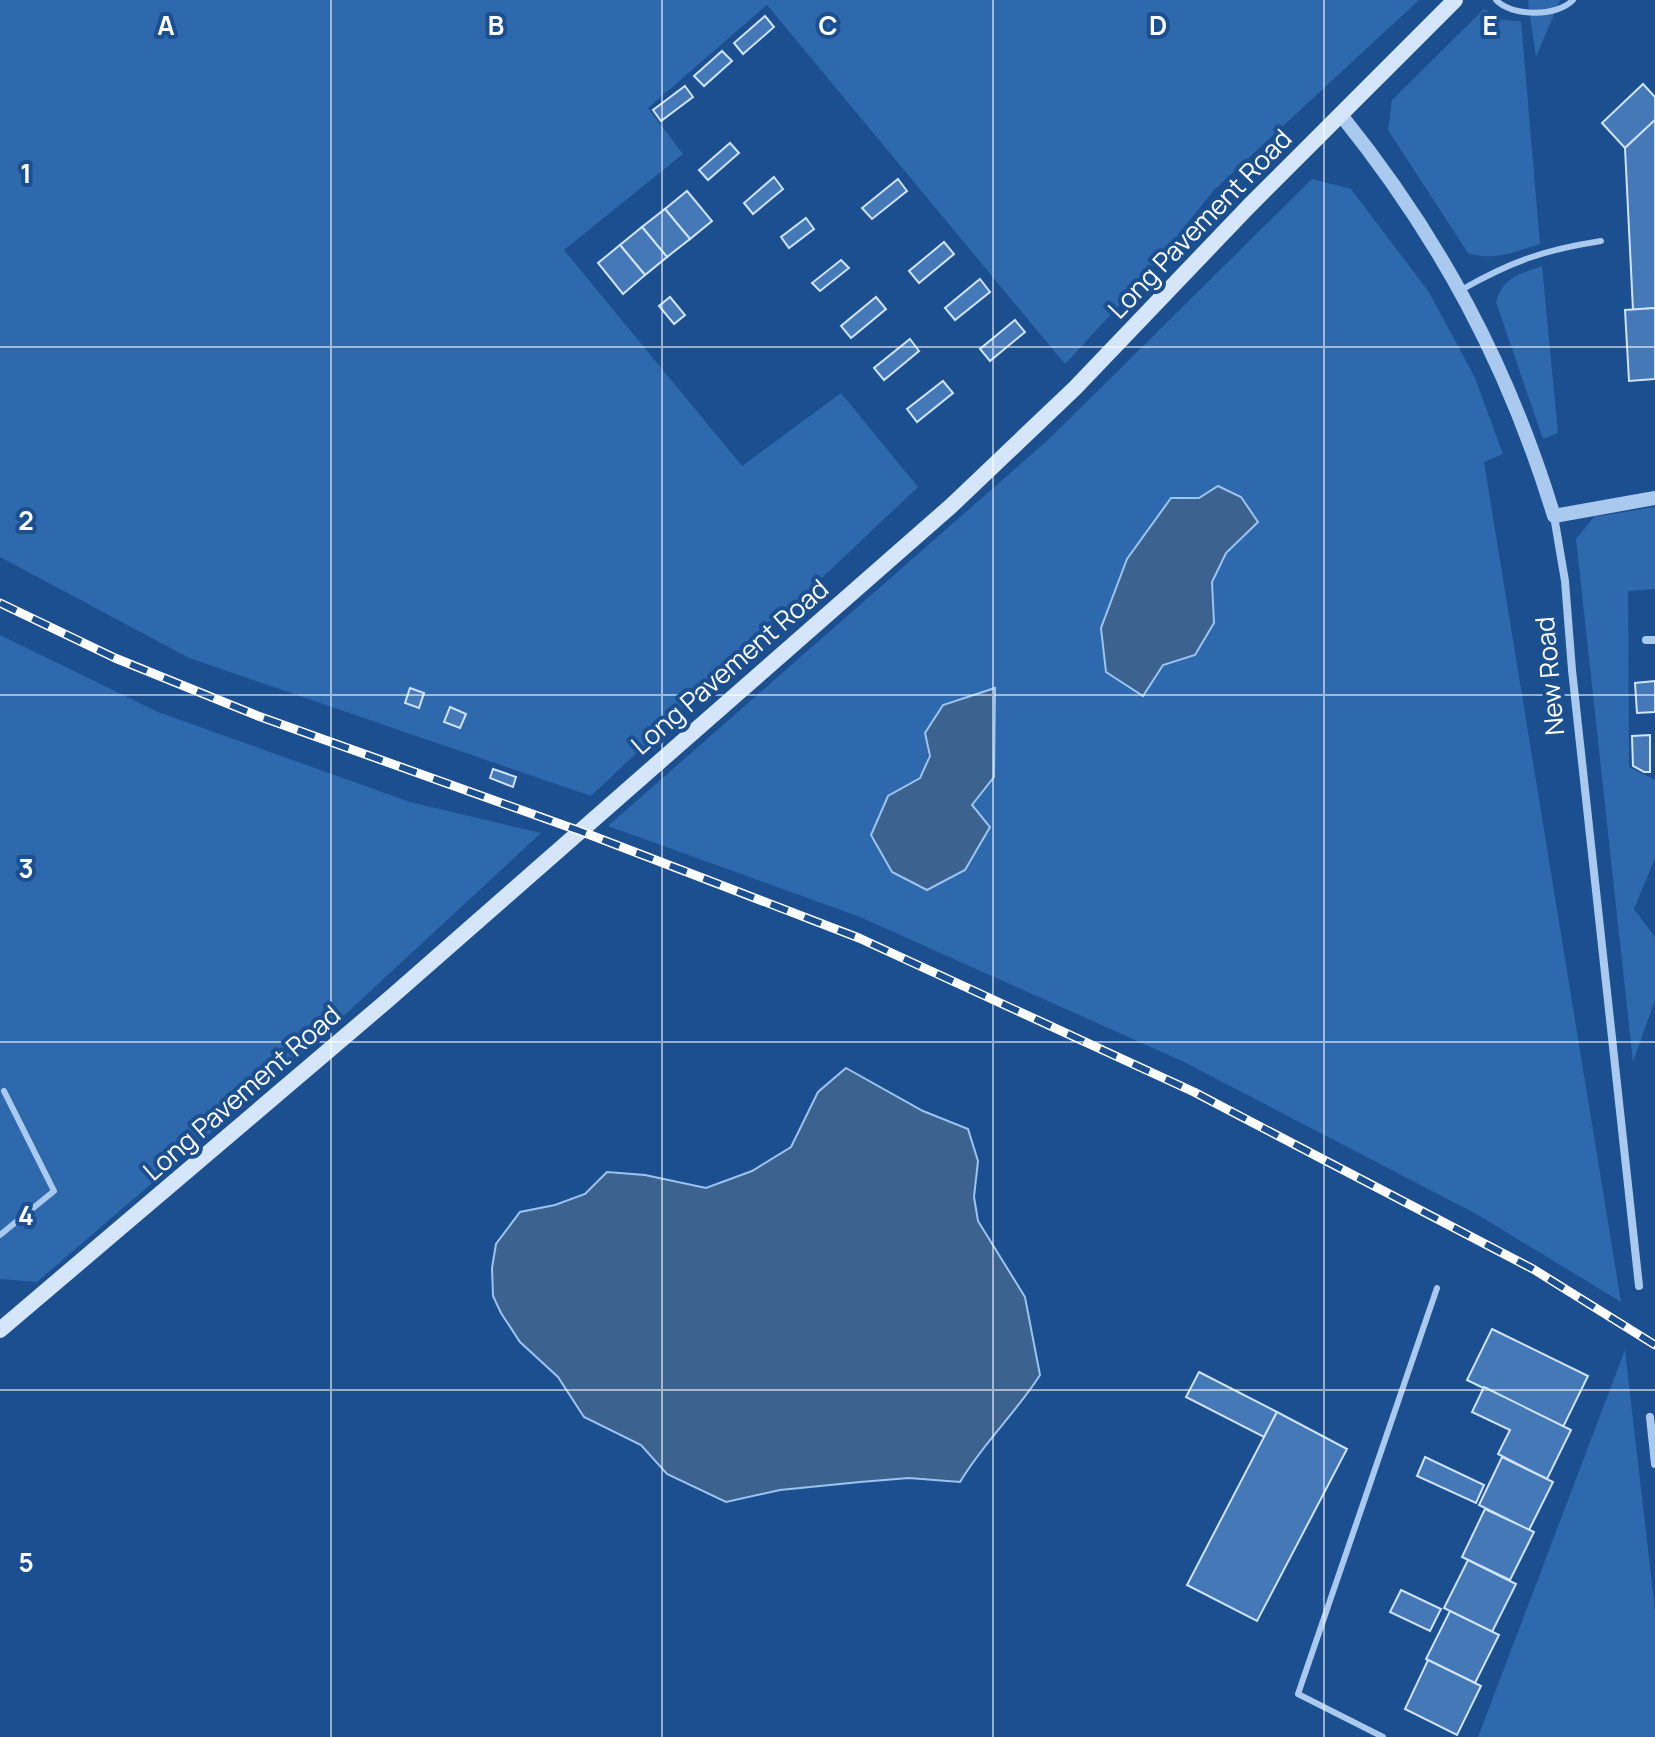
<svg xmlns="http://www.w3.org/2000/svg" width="1655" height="1737" font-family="Manrope,sans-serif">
  <rect width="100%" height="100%" fill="#1b4f8f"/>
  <g fill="#2e69ad" fill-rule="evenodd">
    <path d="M0 0H1419L1214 190 1132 292 1065 364 767 5 648 108 683 154 564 250 742 466 841 393 918 487 591 796 189 658 0 557Z"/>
    <path d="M1529 0H1560L1536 57 1528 2Z"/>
    <path d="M1484 9 1502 20 1521 21 1540 244C1516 251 1493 262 1468 253L1388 130 1392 100Z"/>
    <path d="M1312 179 1351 189 1429 292 1475 378 1503 454 1484 462 1621 1302 1478 1215 1182 1061 860 917 608 826 1049 439ZM1241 497 1258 522 1226 553 1212 582 1214 623 1195 655 1163 665 1143 695ZM965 699 972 805 888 796C921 778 934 773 925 732L943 705Z"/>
    <path d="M1542 266 1558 433 1543 439 1496 302C1504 276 1519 275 1542 266Z"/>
    <path d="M1655 507V589L1628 591 1629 767 1655 780V858L1634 909 1655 937V1000L1633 1062 1576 539 1594 517Z"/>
    <path d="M0 635 158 712 410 802 541 833 309 1048 37 1282 0 1279Z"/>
    <path d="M1625 1350 1655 1610V1737H1478Z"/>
  </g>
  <g fill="#3c6290" stroke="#9cc4f0" stroke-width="2">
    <path d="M1218 486 1241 497 1258 522 1226 553 1212 582 1214 623 1195 655 1163 665 1143 696 1106 672 1101 628 1127 559 1171 498H1199Z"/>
    <path d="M995 688 994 777 972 805 990 827 965 870 927 890 892 872 871 835 888 796 920 778 930 756 925 733 943 705Z"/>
    <path d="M846 1068 923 1111 968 1129 978 1161 974 1197 978 1221 1025 1297 1040 1375C1016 1413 983 1443 960 1482L909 1478 860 1482 780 1490 726 1502 667 1474 641 1445 584 1417 558 1377 520 1342 501 1313 493 1296 492 1268 496 1244 520 1212 555 1205 585 1194 607 1172 645 1175 706 1188 752 1171 791 1147 818 1092Z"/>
  </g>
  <g fill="#4478b7" stroke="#cfe3fa" stroke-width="2">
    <path d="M765 16 774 27 743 54 734 43Z"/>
    <path d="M722 51 732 61 704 86 694 76Z"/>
    <path d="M1643 84 1655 97V120L1625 148 1602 123Z"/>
    <path d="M685 86 693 97 661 121 653 110Z"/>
    <path d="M1655 120V308L1633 310 1625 148Z"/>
    <path d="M730 143 739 153 708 180 699 170Z"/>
    <path d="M774 177 783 189 753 214 744 203Z"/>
    <path d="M898 179 907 191 872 219 862 208Z"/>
    <path d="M687 191 712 221 690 239 665 209Z"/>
    <path d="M665 209 690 239 667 257 642 227Z"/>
    <path d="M806 218 814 229 789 248 781 237Z"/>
    <path d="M642 227 667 257 645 275 620 245Z"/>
    <path d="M944 242 954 254 919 283 909 271Z"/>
    <path d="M620 245 645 275 623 294 598 263Z"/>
    <path d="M841 260 849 268 820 291 812 283Z"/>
    <path d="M980 279 990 292 955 320 945 308Z"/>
    <path d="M670 297 685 315 674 324 659 306Z"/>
    <path d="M876 297 886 309 851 338 841 326Z"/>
    <path d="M1655 308V379L1629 381 1625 310Z"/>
    <path d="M1015 320 1025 332 990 361 980 349Z"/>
    <path d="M910 339 919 351 884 380 874 368Z"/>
    <path d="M943 381 953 393 917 422 907 409Z"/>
    <path d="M1655 681V712L1637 713 1635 683Z"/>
    <path d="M410 688 424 693 419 708 405 703Z"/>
    <path d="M450 707 466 714 460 728 444 722Z"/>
    <path d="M1650 735V772H1644L1633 766 1632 736Z"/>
    <path d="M493 769 516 777 513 787 490 778Z"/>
    <path d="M1492 1329 1588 1376 1563 1427 1467 1380Z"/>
    <path d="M1199 1372 1277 1412 1264 1437 1186 1397Z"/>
    <path d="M1484 1387 1571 1430 1547 1479 1498 1454 1510 1430 1472 1412Z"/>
    <path d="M1277 1412 1347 1449 1257 1621 1187 1585Z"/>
    <path d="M1425 1457 1484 1485 1476 1503 1417 1476Z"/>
    <path d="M1502 1457 1553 1482 1529 1530 1479 1505Z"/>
    <path d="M1485 1509 1534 1532 1510 1580 1462 1557Z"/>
    <path d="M1468 1560 1516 1584 1492 1632 1444 1608Z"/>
    <path d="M1401 1590 1441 1609 1430 1631 1390 1612Z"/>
    <path d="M1450 1611 1499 1635 1475 1683 1426 1659Z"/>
    <path d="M1428 1660 1481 1686 1457 1735 1405 1709Z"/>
  </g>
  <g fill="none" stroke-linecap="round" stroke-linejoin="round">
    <g stroke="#a9c9ee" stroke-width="6">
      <path d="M1496 0C1512 17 1557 17 1573 0"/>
      <path d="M1461 290C1512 261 1544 250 1601 241"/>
      <path d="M0 1235 54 1191 4 1091"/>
      <path d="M1383 1737 1298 1694 1437 1288"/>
    </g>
    <g stroke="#a9c9ee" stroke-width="8">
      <path d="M1554 516 1565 581 1572 670 1639 1286"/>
      <path d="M1646 640H1655"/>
      <path d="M1650 1417 1655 1464"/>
    </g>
    <path stroke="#a9c9ee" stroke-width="14" d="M1341 115C1440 238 1508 365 1554 516L1655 498"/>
    <path stroke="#d6e6fa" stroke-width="16" d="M0 1330 389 999 951 506 1075 388 1249 206 1455 0"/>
    <g stroke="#fff" stroke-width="9">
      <path id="rail" d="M0 603 115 658 258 716 580 831 859 938 1194 1092 1533 1269 1655 1345"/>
    </g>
    <use href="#rail" stroke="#1b4f8f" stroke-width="6" stroke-dasharray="18" stroke-linecap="butt"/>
  </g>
  <path fill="none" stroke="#fff" stroke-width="2" stroke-opacity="0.55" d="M331 0V1737M662 0V1737M993 0V1737M1324 0V1737M0 347H1655M0 695H1655M0 1042H1655M0 1390H1655"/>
  <g text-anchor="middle" stroke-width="8" stroke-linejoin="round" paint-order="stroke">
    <g font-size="26" fill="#fff" stroke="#1b4f8f">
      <text transform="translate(1200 224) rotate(-46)" y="9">Long Pavement Road</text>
      <text transform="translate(730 667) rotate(-41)" y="9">Long Pavement Road</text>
      <text transform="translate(1550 676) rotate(-95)" y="9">New Road</text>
      <text transform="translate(242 1093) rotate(-41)" y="9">Long Pavement Road</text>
    </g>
  </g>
  <g font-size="26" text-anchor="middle" font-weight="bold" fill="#fff" stroke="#1b4f8f" stroke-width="8" stroke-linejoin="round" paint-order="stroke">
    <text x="166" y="35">A</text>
    <text x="496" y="35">B</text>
    <text x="828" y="35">C</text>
    <text x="1158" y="35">D</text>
    <text x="1490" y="35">E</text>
    <text x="26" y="183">1</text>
    <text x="26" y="530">2</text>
    <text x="26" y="878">3</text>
    <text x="26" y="1225">4</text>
    <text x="26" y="1572">5</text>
  </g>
</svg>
